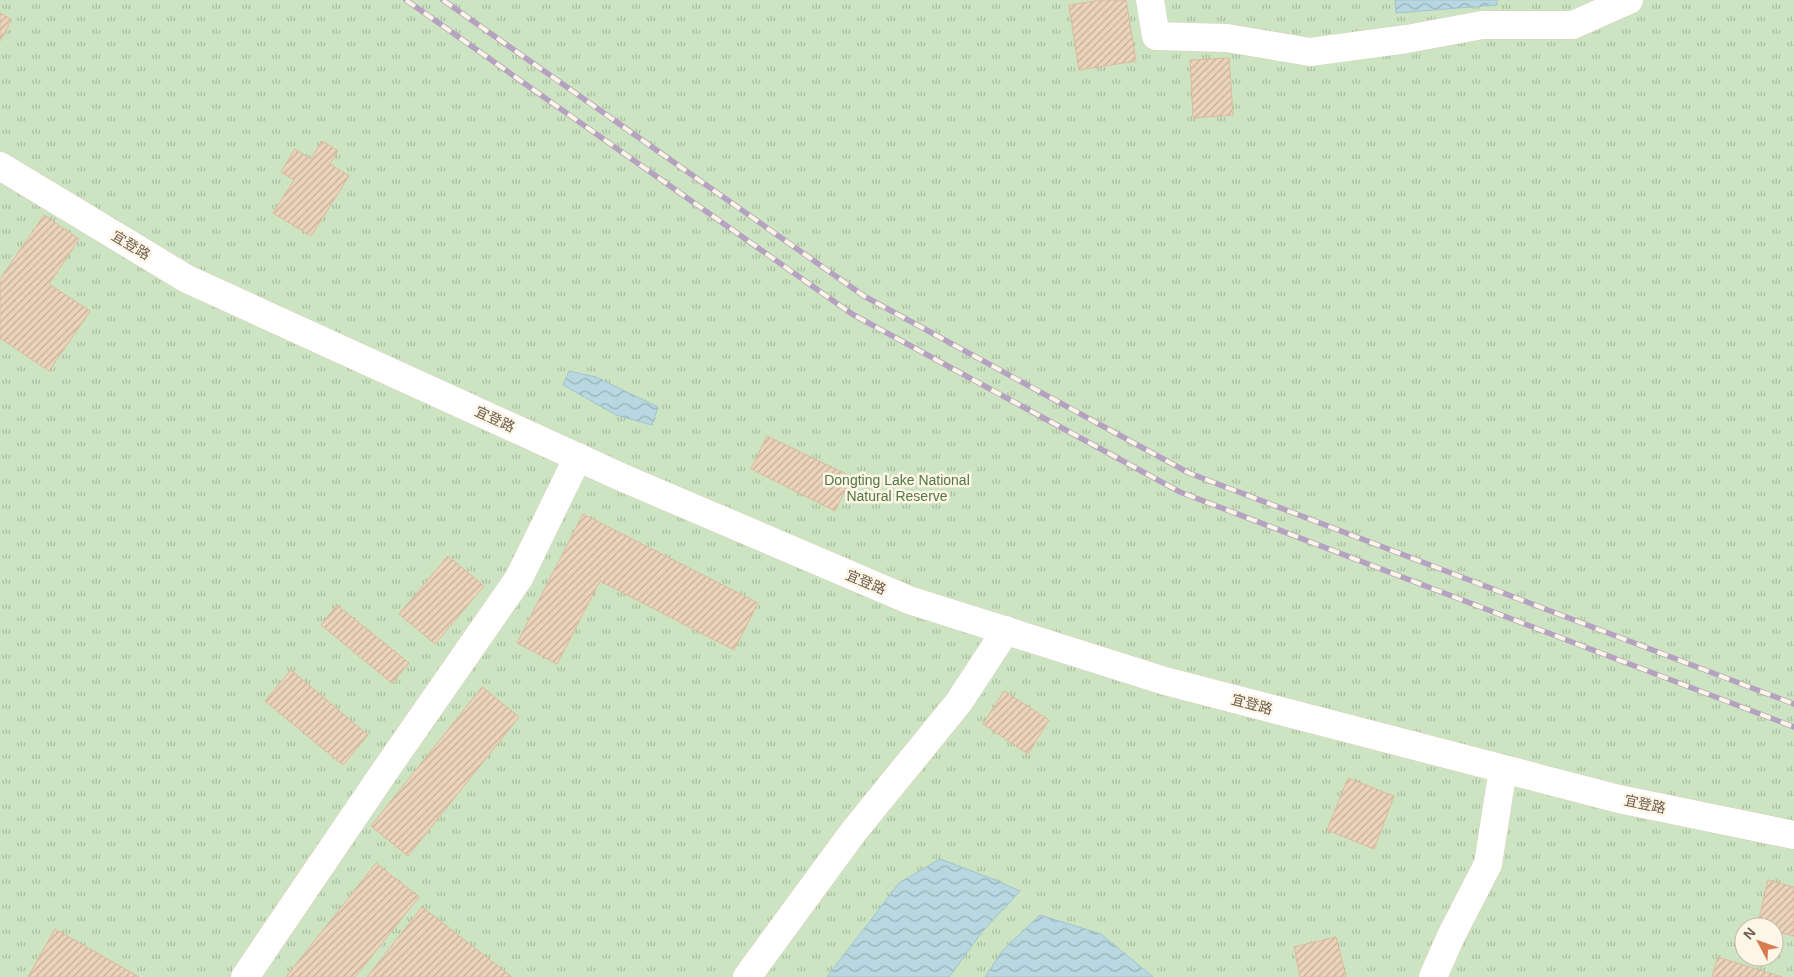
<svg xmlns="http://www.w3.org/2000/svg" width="1794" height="977" font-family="Helvetica,'Noto Sans SC',sans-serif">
  <defs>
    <pattern id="park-tufts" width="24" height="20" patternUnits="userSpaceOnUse" patternTransform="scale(1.25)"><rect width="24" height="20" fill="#cce4c1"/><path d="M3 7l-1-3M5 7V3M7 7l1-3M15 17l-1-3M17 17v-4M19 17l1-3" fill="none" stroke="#aabc9f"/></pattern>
    <pattern id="water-waves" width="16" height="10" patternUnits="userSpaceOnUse" patternTransform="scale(1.25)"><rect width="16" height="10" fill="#b8d7e0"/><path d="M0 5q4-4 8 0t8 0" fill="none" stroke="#9ab1b8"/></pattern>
    <pattern id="building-hatch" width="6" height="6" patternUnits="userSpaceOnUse" patternTransform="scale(1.25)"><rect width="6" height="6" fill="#ecd3bb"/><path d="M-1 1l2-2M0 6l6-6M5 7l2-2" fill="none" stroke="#c3ae9a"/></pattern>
  </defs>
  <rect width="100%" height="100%" fill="#f9f2e1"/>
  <path fill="url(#park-tufts)" fill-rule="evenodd" d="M0 0H1794V977H0ZM1744 927H1774V957H1744Z"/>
  <g fill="url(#water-waves)" stroke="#9fc5d1">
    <path d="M1395 0H1497V5L1396 13Z"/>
    <path d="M569 371 596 377 658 407 652 425 616 415 563 385Z"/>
    <path d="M940 859 993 879 1020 891 982 932 949 977H827L899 883Z"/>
    <path d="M1040 915 1101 934 1153 977H985L1003 950Z"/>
  </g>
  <g fill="url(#building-hatch)" stroke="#dcbb9d">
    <path d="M1101 0H1126L1136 61 1079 70 1069 5Z"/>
    <path d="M0 13 12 20 0 41Z"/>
    <path d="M1229 58 1233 115 1193 118 1190 60Z"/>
    <path d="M322 141 338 151 330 164 349 176 311 236 273 213 294 180 281 172 295 149 311 159Z"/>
    <path d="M44 215 79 239 49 284 90 311 49 371 0 338V279Z"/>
    <path d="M767 436 852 477 835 511 751 469Z"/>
    <path d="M583 514 758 603 734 650 600 581 557 664 517 643Z"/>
    <path d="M448 556 484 586 435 644 399 614Z"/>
    <path d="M337 605 409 663 392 683 321 625Z"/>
    <path d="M291 670 368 735 343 765 265 701Z"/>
    <path d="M482 687 519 717 408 856 371 826Z"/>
    <path d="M1004 691 1049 720 1028 754 983 724Z"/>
    <path d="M1348 778 1394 796 1374 849 1327 830Z"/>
    <path d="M376 863 419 897 355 977H286Z"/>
    <path d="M1768 880 1794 887V936L1774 931V927H1757Z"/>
    <path d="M422 907 512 977H367Z"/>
    <path d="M55 929 139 977H28Z"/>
    <path d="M1336 937 1346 977H1300L1294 947Z"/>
    <path d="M1718 957 1782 977H1712Z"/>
  </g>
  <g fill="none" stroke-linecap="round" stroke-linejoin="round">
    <g stroke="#dccfbe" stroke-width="29">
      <g id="minor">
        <path d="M1150 0 1156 36 1227 38 1310 52 1407 39 1482 25H1573L1629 0"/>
        <path d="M0 166 187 279 621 477 909 600 1165 681 1619 799 1794 835"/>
        <path d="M245 977 389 765 519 578 578 457"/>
        <path d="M747 977 854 831 959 702 1006 630"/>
        <path d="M1433 977 1451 936 1488 864 1503 769"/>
      </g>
    </g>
    <use href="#minor" stroke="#fff" stroke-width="28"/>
    <g stroke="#b5a2c0" stroke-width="5.5">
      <g id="rail">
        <path d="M406 0 852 314 1180 492 1794 727"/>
        <path d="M443 0 864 296 1189 473 1794 704"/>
      </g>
    </g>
    <use href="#rail" stroke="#fdf6e6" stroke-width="4" stroke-dasharray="11" stroke-linecap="butt"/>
  </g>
  <g text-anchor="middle" stroke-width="5" stroke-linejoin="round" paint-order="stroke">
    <g font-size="14" fill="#6d5a4b" stroke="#fdf6e6">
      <text transform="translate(131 245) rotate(31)" y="5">宜登路</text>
      <text transform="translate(495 419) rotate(25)" y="5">宜登路</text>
      <text transform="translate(866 582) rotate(23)" y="5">宜登路</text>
      <text transform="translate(1252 704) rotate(15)" y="5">宜登路</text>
      <text transform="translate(1645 804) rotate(12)" y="5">宜登路</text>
    </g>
    <g font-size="14" fill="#527847" stroke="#fdf6e6">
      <text x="897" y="485">Dongting Lake National<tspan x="897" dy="16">Natural Reserve</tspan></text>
    </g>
  </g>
  <g transform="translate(1759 942) rotate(311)"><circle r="24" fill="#fdf6e6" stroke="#c3b8a8"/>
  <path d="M0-4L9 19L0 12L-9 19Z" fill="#d77b51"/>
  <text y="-8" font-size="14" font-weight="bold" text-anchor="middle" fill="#6d5a4b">N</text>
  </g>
</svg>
